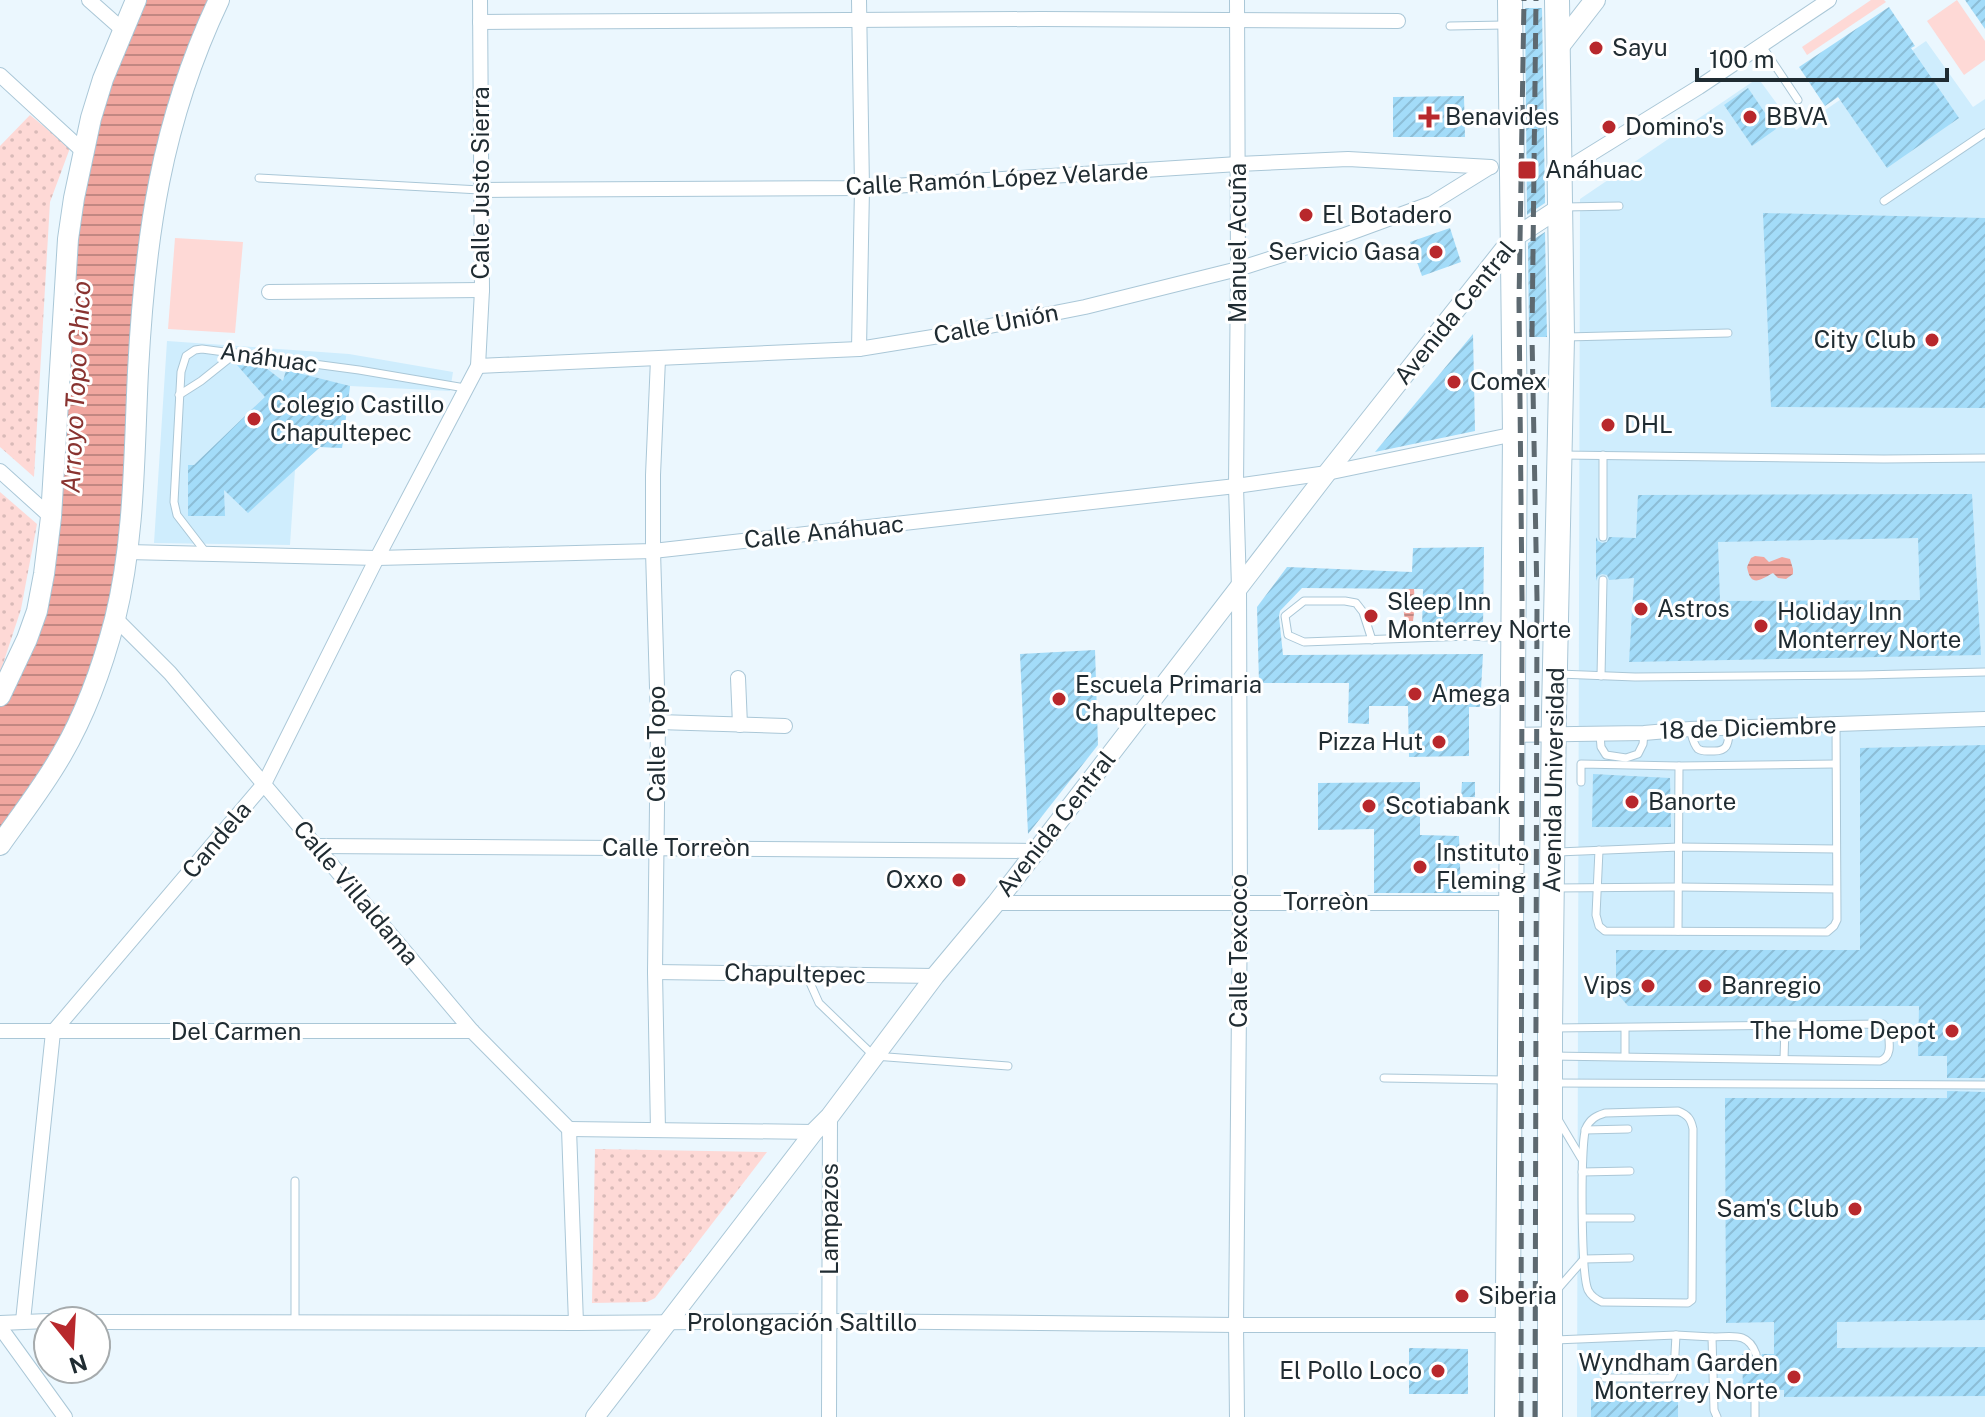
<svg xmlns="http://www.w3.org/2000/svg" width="1985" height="1417" font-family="'Public Sans',sans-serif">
  <defs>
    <pattern id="park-dots" width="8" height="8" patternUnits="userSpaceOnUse" patternTransform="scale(2)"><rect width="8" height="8" fill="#fed9d6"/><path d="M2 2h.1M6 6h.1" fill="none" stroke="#d9bab8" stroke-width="1.8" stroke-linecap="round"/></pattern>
    <pattern id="water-rules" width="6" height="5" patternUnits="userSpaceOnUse" patternTransform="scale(2)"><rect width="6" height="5" fill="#f0a69f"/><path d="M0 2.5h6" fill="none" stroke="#c28782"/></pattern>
    <pattern id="building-hatch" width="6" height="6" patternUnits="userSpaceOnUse" patternTransform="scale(2)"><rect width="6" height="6" fill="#a3dcf9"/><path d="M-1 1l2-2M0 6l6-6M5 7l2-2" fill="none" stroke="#8cbdd6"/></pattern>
  </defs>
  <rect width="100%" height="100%" fill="#ebf7fe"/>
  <g fill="#cfedfd">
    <path d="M1926 41 1973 107 1985 99V1417H1577L1580 199 1758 78 1796 130Z"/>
    <path d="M167 341 349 354 453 372 450 391 350 386 342 448 320 447 295 470 290 545 154 543Z"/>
  </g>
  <g fill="#fed9d6">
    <path d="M1871 0H1884L1886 2 1807 55 1802 47Z"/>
    <path d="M1957 0 1985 41V60L1964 75 1927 21Z"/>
    <path d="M175 238 243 242 235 333 168 329Z"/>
  </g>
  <g fill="url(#park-dots)">
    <path d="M30 115 70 148 50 202 34 477 0 447V146Z"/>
    <path d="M0 492 37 524 21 609 0 673Z"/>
    <path d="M595 1149 767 1152 655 1298 647 1302 592 1303Z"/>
  </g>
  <g fill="url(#water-rules)">
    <path d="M136 0H219L167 142 133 470 101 665 0 845V693L37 611 74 198Z"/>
    <path d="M1755 556 1764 557 1769 562 1782 557 1790 559 1793 569V574L1786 579 1778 578 1773 573C1760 580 1751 588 1747 567L1751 558Z"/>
    <path d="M1404 588 1414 589 1415 605 1413 621H1405L1403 606Z"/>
  </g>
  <g fill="url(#building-hatch)" fill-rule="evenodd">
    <path d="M1965 0H1985V29Z"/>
    <path d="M1889 7 1915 46 1911 48 1959 118 1887 168 1838 97 1825 106 1799 67Z"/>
    <path d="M1525 8H1542L1545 203 1527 215Z"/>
    <path d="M1748 88 1776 129 1752 146 1724 105Z"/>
    <path d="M1464 96 1465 137H1393V97Z"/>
    <path d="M1763 213 1985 218V408L1771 407Z"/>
    <path d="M1450 228 1461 262 1422 276 1410 242Z"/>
    <path d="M1545 232 1547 337H1529L1528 243Z"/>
    <path d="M1473 334 1475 431 1375 452Z"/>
    <path d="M237 365 266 368 283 381 286 370 350 386 342 448 320 447 248 513 224 490 225 516H188V465H194L265 397Z"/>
    <path d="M1972 494 1981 655 1629 662 1634 578 1609 580 1607 575 1602 574 1598 576 1596 581V537L1598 541 1602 543 1607 542 1609 537 1636 538 1638 495ZM1918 538 1920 600 1720 601 1718 542Z"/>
    <path d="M1484 547 1483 629 1422 628 1423 589 1302 588 1280 611 1279 616 1283 655 1483 654 1480 707H1469V756L1409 757 1408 706H1369V724L1348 723 1349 683H1259L1257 607 1287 567 1412 572 1413 548Z"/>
    <path d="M1095 650 1098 745 1028 834 1020 654Z"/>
    <path d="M1985 745V1078H1947V1056H1918L1919 1006H1628L1616 992V950H1860V748Z"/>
    <path d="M1593 774 1670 778 1671 827H1592Z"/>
    <path d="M1420 782V835L1459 836 1461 893H1374V829L1318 830V783Z"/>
    <path d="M1462 782H1475V797H1461Z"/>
    <path d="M1947 1091 1985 1092V1320L1837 1322V1348L1985 1347V1396L1784 1397V1390H1762L1760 1386 1756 1384 1751 1385 1748 1390H1743L1742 1354H1749L1752 1359 1756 1360 1761 1358 1762 1354H1774V1322L1726 1323 1725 1098H1947Z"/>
    <path d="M1409 1348 1468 1349V1394H1409Z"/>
    <path d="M1591 1399 1678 1401V1417H1591Z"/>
  </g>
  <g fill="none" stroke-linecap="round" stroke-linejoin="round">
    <g stroke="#aac7d7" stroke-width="9">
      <g id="service">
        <path d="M1450 26 1504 25"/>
        <path d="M1762 46 1798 100"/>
        <path d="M259 178 480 190"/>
        <path d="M1884 201 1985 133"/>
        <path d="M1565 207 1619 206"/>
        <path d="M1566 337 1728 333"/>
        <path d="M179 395 201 381 236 353"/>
        <path d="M1563 455 1884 459 1985 458"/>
        <path d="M1603 537V455"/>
        <path d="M207 554 177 515 174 502 181 372 186 356 195 350 202 349 359 370 465 388"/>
        <path d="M1372 640 1363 612 1356 603 1345 601H1304L1285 616 1288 635 1304 642 1469 636 1508 638"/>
        <path d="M1559 674 1635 677 1863 675 1985 672"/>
        <path d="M1601 676 1603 580"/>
        <path d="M1690 729C1692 736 1693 744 1698 749 1703 752 1706 751 1712 751 1729 752 1728 743 1730 728"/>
        <path d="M1600 735 1601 747 1606 755 1626 758 1638 754 1643 744 1644 733"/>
        <path d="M1581 782V764L1679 766 1835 764"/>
        <path d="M1599 850 1596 915 1599 926 1605 931 1827 932 1834 926 1837 920 1836 724"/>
        <path d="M1558 852 1679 847 1836 849"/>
        <path d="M1555 888 1679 887 1836 889"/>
        <path d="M1678 931 1679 766"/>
        <path d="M807 976 819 1003 874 1056 1008 1066"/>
        <path d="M1625 1028V1056"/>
        <path d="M1552 1056 1880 1061C1893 1057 1889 1041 1888 1030L1883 1024 1555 1028"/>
        <path d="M1784 1059 1785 1026"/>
        <path d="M1384 1078 1504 1080"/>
        <path d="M1553 1083 1985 1085"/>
        <path d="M1678 1111C1688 1115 1691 1119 1693 1129L1692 1300 1688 1303 1602 1302C1595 1299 1591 1296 1588 1290 1581 1274 1580 1143 1586 1128 1590 1119 1596 1116 1605 1113Z"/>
        <path d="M1559 1121 1581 1158"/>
        <path d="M1585 1130 1628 1129"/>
        <path d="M1582 1172 1630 1171"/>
        <path d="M1583 1218H1631"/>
        <path d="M1556 1291 1584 1259 1630 1258"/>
        <path d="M295 1322V1181"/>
        <path d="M1712 1337C1732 1337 1748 1331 1756 1354"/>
        <path d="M1555 1340 1676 1335 1712 1337 1714 1410 1717 1417"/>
        <path d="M1605 1378H1671L1674 1372 1676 1335"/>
        <path d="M1755 1390V1417"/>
      </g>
    </g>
    <g stroke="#aac7d7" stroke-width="16">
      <g id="minor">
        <path d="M89 0 124 31"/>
        <path d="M859 0 862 188 859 349"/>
        <path d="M1237 0 1238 269 1236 486 1239 588 1240 902 1236 1325 1237 1417"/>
        <path d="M480 22 1041 19 1398 21"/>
        <path d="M0 75 85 153"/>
        <path d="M1560 173 1699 87 1829 0"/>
        <path d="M482 190 862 188 1238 164 1348 159 1491 167"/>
        <path d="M269 292 482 290"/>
        <path d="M478 366 859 349 939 336 1085 307 1238 269 1342 236 1432 203 1490 167"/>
        <path d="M0 471 51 517"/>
        <path d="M127 552 377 558 653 551 1236 486 1327 473 1515 434"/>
        <path d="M115 618 170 673 472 1031 569 1129 576 1323"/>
        <path d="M738 678 740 725"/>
        <path d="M658 722 785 726"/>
        <path d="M1512 735 1644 733 1690 729 1985 719"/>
        <path d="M316 846 1036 851"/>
        <path d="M996 903H1512"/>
        <path d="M655 972 935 976"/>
        <path d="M0 1031H472"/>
        <path d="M569 1129 814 1132"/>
        <path d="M658 1130 655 972 658 722 653 551V475L658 359"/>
        <path d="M23 1321 53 1032 264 784 377 558 478 366 482 290 480 0"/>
        <path d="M96 1322 576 1323 829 1321 1236 1325H1508"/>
        <path d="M0 1323 48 1321"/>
        <path d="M0 1327 65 1417"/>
        <path d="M829 1417 830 1116"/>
      </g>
    </g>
    <g stroke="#aac7d7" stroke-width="20">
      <path id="tertiary" d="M595 1417 814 1132 830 1116 935 976 996 903 1327 473 1512 239 1561 207"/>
    </g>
    <g stroke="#aac7d7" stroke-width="22">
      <g id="secondary">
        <path d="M1557 49 1595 0"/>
        <path d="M0 696 27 639 37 611 44 574 51 517 68 239 74 198 91 118 103 79 136 0"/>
        <path d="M0 845C21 815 44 786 62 754 86 713 103 665 115 619 135 538 134 453 138 371 145 237 161 122 219 0"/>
      </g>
    </g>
    <g stroke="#aac7d7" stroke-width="26">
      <g id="trunk">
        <path d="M1507 1417 1515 434 1510 0"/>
        <path d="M1550 1417V1028L1554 713 1562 337 1557 0"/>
      </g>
    </g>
    <use href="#service" stroke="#fff" stroke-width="7"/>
    <use href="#minor" stroke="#fff" stroke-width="14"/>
    <use href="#tertiary" stroke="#fff" stroke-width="18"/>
    <use href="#secondary" stroke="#fff" stroke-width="20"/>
    <use href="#trunk" stroke="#fff" stroke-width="24"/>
    <g stroke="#5d6970" stroke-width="5" stroke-dasharray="16 8" stroke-linecap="butt">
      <path d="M1521 1417 1522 599 1519 302 1524 0"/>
      <path d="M1535 1417 1537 599 1532 336 1536 0"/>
    </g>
  </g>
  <g fill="#b8282c" stroke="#fff" stroke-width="3">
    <circle cx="1596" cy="48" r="8"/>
    <path d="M1425 105h8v8h8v8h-8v8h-8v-8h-8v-8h8z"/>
    <circle cx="1750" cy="117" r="8"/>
    <circle cx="1609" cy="127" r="8"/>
    <rect x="1517" y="160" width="20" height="20" rx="4"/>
    <circle cx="1306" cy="215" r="8"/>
    <circle cx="1436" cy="252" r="8"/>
    <circle cx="1932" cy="340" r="8"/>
    <circle cx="1454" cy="382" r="8"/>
    <circle cx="254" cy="419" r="8"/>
    <circle cx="1608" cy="425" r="8"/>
    <circle cx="1641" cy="609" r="8"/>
    <circle cx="1371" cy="616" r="8"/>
    <circle cx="1761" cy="626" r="8"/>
    <circle cx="1415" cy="694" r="8"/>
    <circle cx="1059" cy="699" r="8"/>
    <circle cx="1439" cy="742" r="8"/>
    <circle cx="1632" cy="802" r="8"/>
    <circle cx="1369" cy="806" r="8"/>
    <circle cx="1420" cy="867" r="8"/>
    <circle cx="959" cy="880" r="8"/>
    <circle cx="1648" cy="986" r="8"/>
    <circle cx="1705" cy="986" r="8"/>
    <circle cx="1952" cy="1031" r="8"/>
    <circle cx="1855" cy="1209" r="8"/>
    <circle cx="1462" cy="1296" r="8"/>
    <circle cx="1438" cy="1371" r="8"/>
    <circle cx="1794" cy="1377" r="8"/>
  </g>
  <g text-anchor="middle" stroke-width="6" stroke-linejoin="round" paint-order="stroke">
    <g font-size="24" fill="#202c32" stroke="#fff" text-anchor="start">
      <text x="1612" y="56">Sayu</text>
      <text x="1445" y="125">Benavides</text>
      <text x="1766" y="125">BBVA</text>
      <text x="1625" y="135">Domino's</text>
      <text x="1545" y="178">Anáhuac</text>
      <text x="1322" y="223">El Botadero</text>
      <text x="1420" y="260" text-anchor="end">Servicio Gasa</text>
      <text x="1916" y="348" text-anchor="end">City Club</text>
      <text x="1470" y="390">Comex</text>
      <text x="270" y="413">Colegio Castillo<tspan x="270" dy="28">Chapultepec</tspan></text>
      <text x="1624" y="433">DHL</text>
      <text x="1387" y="610">Sleep Inn<tspan x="1387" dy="28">Monterrey Norte</tspan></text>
      <text x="1657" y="617">Astros</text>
      <text x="1777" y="620">Holiday Inn<tspan x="1777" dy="28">Monterrey Norte</tspan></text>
      <text x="1075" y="693">Escuela Primaria<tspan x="1075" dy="28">Chapultepec</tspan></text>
      <text x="1431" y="702">Amega</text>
      <text x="1423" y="750" text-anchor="end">Pizza Hut</text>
      <text x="1648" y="810">Banorte</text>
      <text x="1385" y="814">Scotiabank</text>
      <text x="1436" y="861">Instituto<tspan x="1436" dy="28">Fleming</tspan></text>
      <text x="943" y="888" text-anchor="end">Oxxo</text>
      <text x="1632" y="994" text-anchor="end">Vips</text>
      <text x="1721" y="994">Banregio</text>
      <text x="1936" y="1039" text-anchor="end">The Home Depot</text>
      <text x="1839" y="1217" text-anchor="end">Sam's Club</text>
      <text x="1478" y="1304">Siberia</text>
      <text x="1778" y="1371" text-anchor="end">Wyndham Garden<tspan x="1778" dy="28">Monterrey Norte</tspan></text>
      <text x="1422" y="1379" text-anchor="end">El Pollo Loco</text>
    </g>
    <g font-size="24" fill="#202c32" stroke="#fff">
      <text transform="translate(997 179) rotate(-3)" y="8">Calle Ramón López Velarde</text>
      <text transform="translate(481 183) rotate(-90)" y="8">Calle Justo Sierra</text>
      <text transform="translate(1238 243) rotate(-90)" y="8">Manuel Acuña</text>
      <text transform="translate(1455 313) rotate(-51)" y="8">Avenida Central</text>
      <text transform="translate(996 324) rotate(-11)" y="8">Calle Unión</text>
      <text transform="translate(269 358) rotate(8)" y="8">Anáhuac</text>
      <text transform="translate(824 532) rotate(-6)" y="8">Calle Anáhuac</text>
      <text transform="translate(1748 728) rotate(-2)" y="8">18 de Diciembre</text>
      <text transform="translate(657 744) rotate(-90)" y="8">Calle Topo</text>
      <text transform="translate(1554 780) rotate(-89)" y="8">Avenida Universidad</text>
      <text transform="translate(1056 824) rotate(-52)" y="8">Avenida Central</text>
      <text transform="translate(217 840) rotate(-50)" y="8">Candela</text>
      <text x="676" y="856">Calle Torreòn</text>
      <text transform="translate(356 893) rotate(50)" y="8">Calle Villaldama</text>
      <text x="1326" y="910">Torreòn</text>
      <text transform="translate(1239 951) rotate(-90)" y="8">Calle Texcoco</text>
      <text transform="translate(795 974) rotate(1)" y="8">Chapultepec</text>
      <text x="236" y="1040">Del Carmen</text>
      <text transform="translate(830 1219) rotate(-90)" y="8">Lampazos</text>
      <text x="802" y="1331">Prolongación Saltillo</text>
    </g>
    <g font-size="26" font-style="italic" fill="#893330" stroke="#fff">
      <text transform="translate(76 387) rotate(-87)" y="9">Arroyo Topo Chico</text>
    </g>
  </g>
  <g transform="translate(72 1345) rotate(162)"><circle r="38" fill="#ffffff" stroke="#a6abad" stroke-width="2"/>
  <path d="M0-6L14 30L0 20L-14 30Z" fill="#b8282c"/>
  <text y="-12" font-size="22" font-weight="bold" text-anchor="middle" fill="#202c32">N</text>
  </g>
  <path d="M1697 68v12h250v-12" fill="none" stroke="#202c32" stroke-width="4"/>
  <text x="1709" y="68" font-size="24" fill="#202c32" stroke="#ffffff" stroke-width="6" paint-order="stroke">100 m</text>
</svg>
